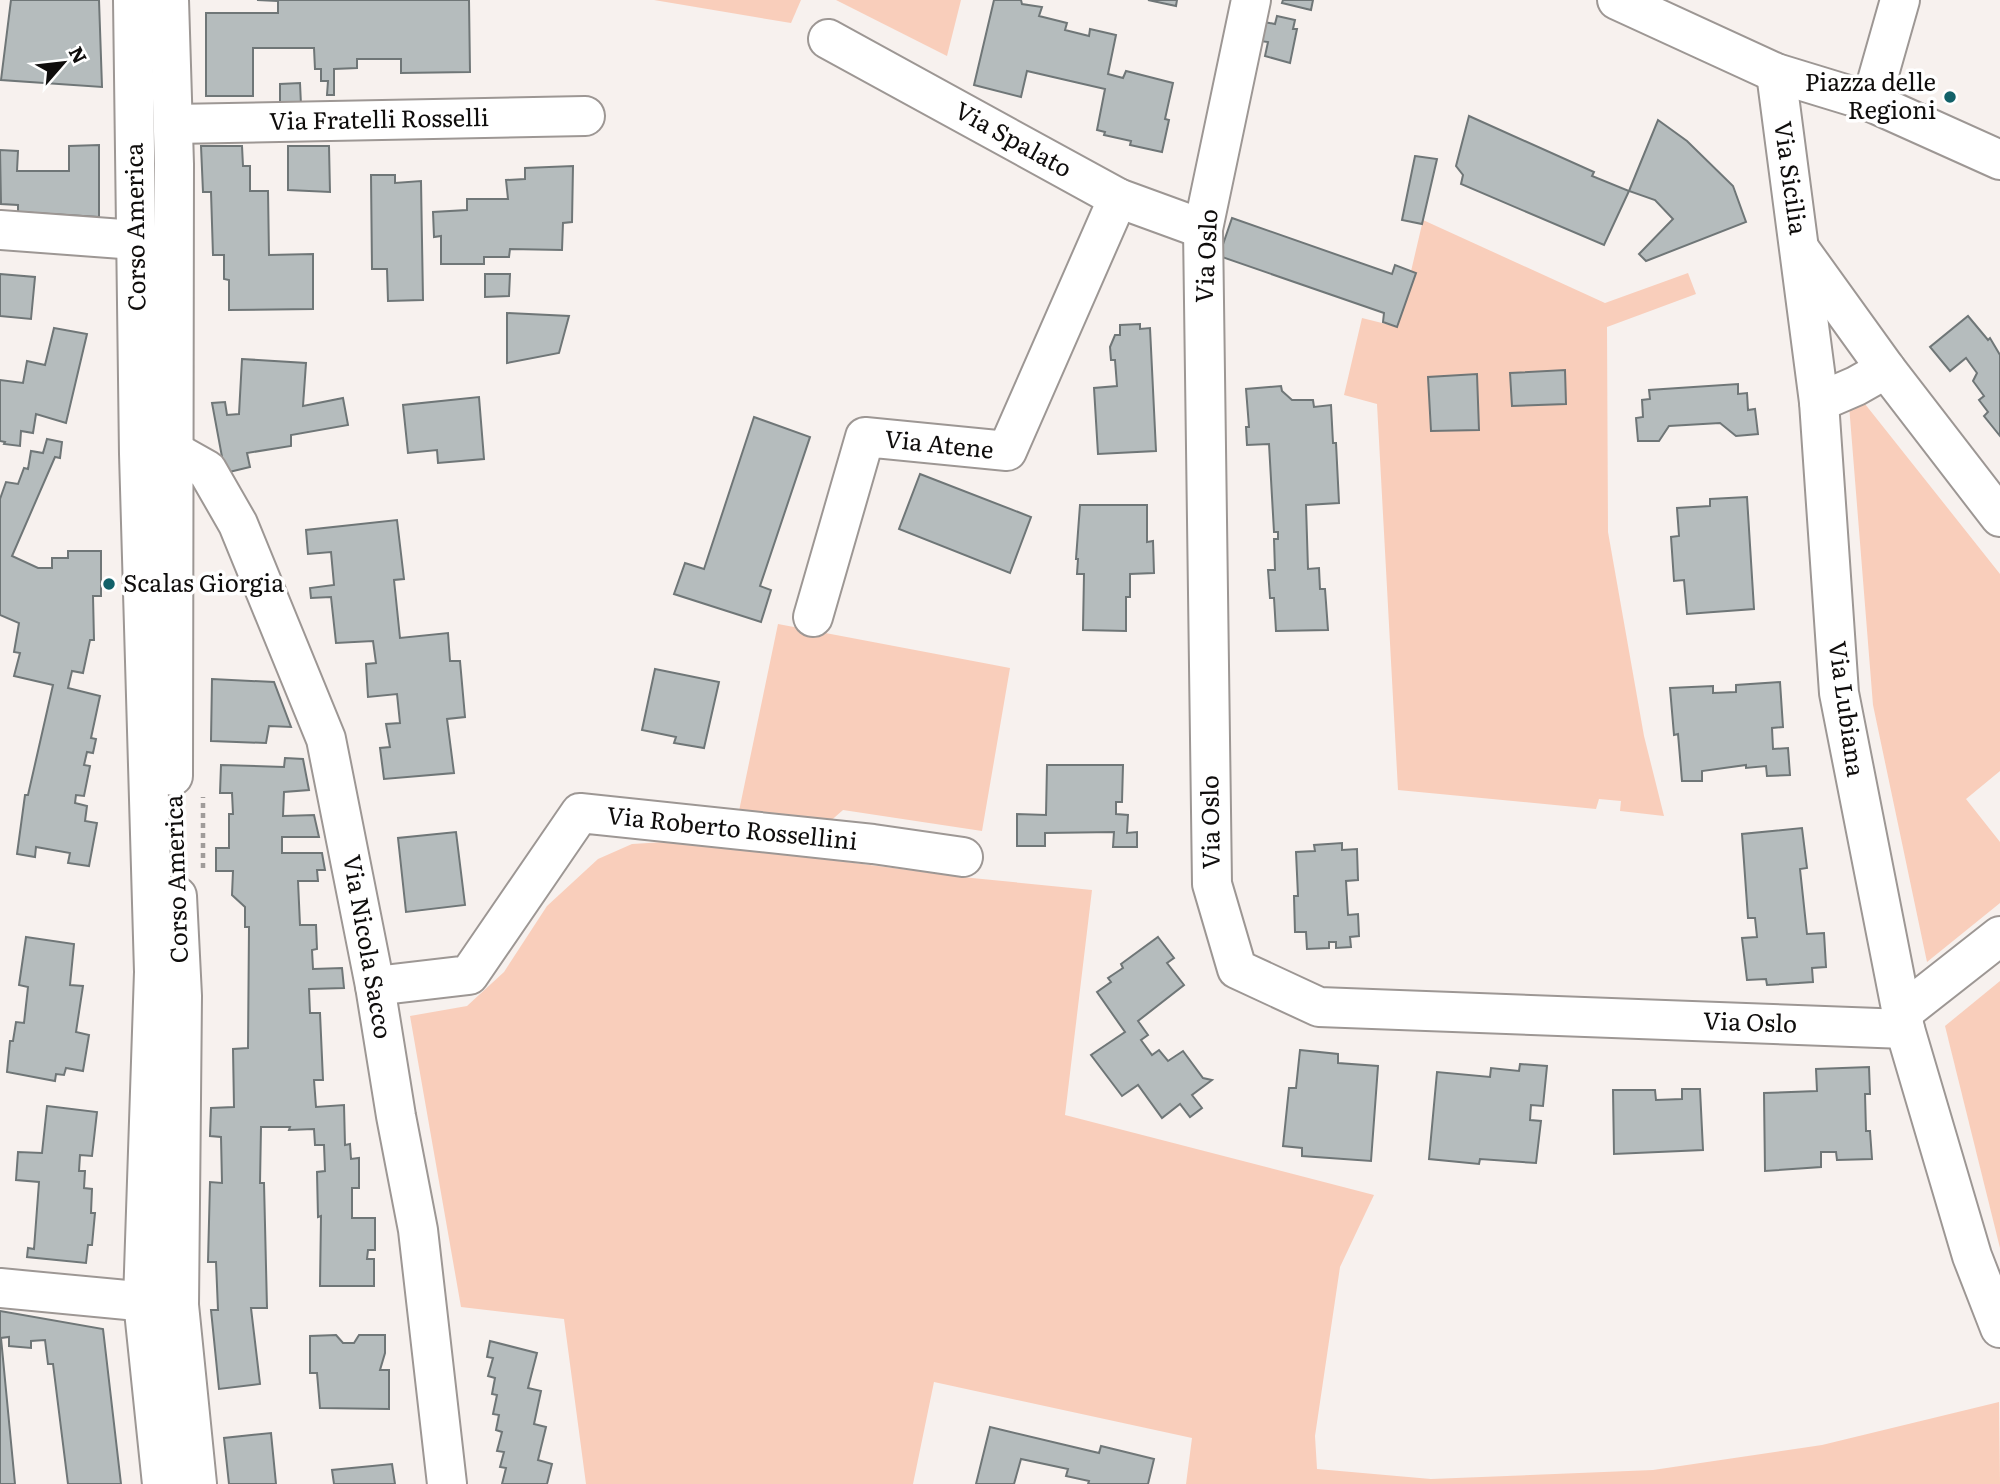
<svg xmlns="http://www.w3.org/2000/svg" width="2000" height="1484" font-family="Literata,serif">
  <rect width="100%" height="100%" fill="#f7f1ee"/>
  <g fill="#f9cebb">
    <path d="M654 0H801L791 23Z"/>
    <path d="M836 0H961L947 56Z"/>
    <path d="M1423 220 1605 303 1688 273 1696 294 1607 327 1608 532 1644 736 1664 816 1620 811 1621 801 1599 799 1596 809 1398 790 1377 404 1344 395 1362 318 1398 327Z"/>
    <path d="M1865 404 2000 574V771L1966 799 2000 842V903L1927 962 1873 705 1849 405Z"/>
    <path d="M778 624 1010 668 982 831 843 810 827 824 739 811Z"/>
    <path d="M681 841 972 878 1092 890 1065 1115 1374 1195 1340 1267 1315 1436 1317 1469 1431 1479 1653 1470 1822 1445 1999 1402 2000 1484H1186L1192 1438 934 1382 913 1484H586L564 1319 461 1307 410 1016 467 1006 504 972 547 906 598 859 632 844Z"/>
    <path d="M2000 981V1248L1945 1026Z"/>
  </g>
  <g fill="#b5bcbd" stroke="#6f7677" stroke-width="2">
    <path d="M11 0H99L102 87 1 80Z"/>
    <path d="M257 0H469L470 72 401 73V59H357V68L334 69V95H327L328 81H321V69H315L314 48H253V96H206V13H278V1Z"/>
    <path d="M994 0H1021L1022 4 1042 7 1039 16 1067 23 1065 30 1089 36 1090 29 1116 35 1108 74 1123 78 1126 71 1173 83 1165 119 1169 120 1162 152 1130 145 1131 141 1104 135 1105 132 1097 130 1105 89 1027 71 1021 97 974 85Z"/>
    <path d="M1148 0H1177L1176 6Z"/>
    <path d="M1283 0H1313L1311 10 1282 3Z"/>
    <path d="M1277 16 1295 20 1293 29H1297L1290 63 1265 56 1268 42 1260 41 1264 22 1275 24Z"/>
    <path d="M300 83 301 105 280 106V84Z"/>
    <path d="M1469 116 1594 172 1592 176 1629 191 1604 245 1461 184 1463 175 1456 166Z"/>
    <path d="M1658 120 1687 141 1733 186 1746 222 1646 261 1639 254 1673 219 1655 200 1629 191Z"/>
    <path d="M99 145V217L18 212V205L1 204 0 150 18 151 17 171H69V146Z"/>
    <path d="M201 146H242L243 166H250V191H268L269 255 313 254V309L229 310V280L224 279V255H213L211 192H203Z"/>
    <path d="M288 146H329L330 192 288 190Z"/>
    <path d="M1415 156 1437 159 1422 224 1402 220Z"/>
    <path d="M573 166 572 222 563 223 562 250 510 249 509 257H484V264H441V236L434 237 433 212 467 210V199H508L506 180 525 179V168Z"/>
    <path d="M371 175H395V183L421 181 423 300 388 301 387 269H372Z"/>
    <path d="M1232 218 1392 274 1395 265 1416 273 1397 327 1383 322 1384 313 1219 256Z"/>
    <path d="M0 274 35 277 31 319 0 316Z"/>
    <path d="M485 274H510L509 296 485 297Z"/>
    <path d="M507 313 569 316 559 353 507 363Z"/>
    <path d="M1968 316 1988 340 1990 338 2000 355V436L1984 416 1988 412 1979 400 1984 396 1973 381 1977 373 1966 358 1950 371 1930 347Z"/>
    <path d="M1140 324V329L1150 328 1156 451 1098 454 1094 388 1117 386 1115 360H1111L1110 347 1115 335H1120V325Z"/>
    <path d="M54 328 87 334 66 423 36 414 33 433 21 431 20 446 4 444 5 442 0 441V380L23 383 27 361 45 365Z"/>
    <path d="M242 359 306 363 303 406 343 398 348 425 291 435V446L247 453 250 467 225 473 212 403 225 402 227 415 239 414Z"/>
    <path d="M1565 370 1566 404 1512 406 1510 373Z"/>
    <path d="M1477 374 1479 430 1431 431 1428 377Z"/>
    <path d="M1738 384V394L1747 393 1748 410 1755 409 1758 434 1736 436 1720 423 1669 426 1659 441H1638L1636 418 1643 417 1642 400 1650 399 1649 390Z"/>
    <path d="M1281 386 1282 391 1292 400H1313L1314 407 1331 405 1333 443H1336L1339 503 1306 505 1308 569 1319 568 1320 589H1325L1328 630 1276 631 1274 598H1270L1268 570H1275L1274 539H1278V532H1274L1269 444 1247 445 1246 427H1249L1246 389Z"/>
    <path d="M479 397 484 459 438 463 437 450 408 453 403 405Z"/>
    <path d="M754 417 810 437 760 586 771 590 761 622 674 594 685 563 704 569Z"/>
    <path d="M47 439 62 442 60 458 55 457 12 556 38 568H52V558H68V551H101V596H93L94 640H90L83 673 72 671 68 688 100 696 91 738 96 739 93 753 87 752 84 765 90 766 84 796 76 795 75 803 87 806 85 821 97 823 89 866 68 863 70 853 36 847 35 857 17 854 25 795H28L53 685 14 676 20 653 14 652 19 623 0 615V499L6 482 18 484 24 468 28 469 31 451 43 453Z"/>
    <path d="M920 474 1031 517 1010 573 899 529Z"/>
    <path d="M1747 497 1754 609 1687 614 1684 580 1674 581 1671 537 1679 536 1677 508 1710 506V499Z"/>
    <path d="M1080 505H1147V542L1153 541 1154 573 1130 574V597H1126V631L1083 630 1084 574H1077L1078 559H1076Z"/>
    <path d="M397 520 404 579 394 580 400 638 448 633 450 661H460L465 717 447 719 454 773 384 779 380 748 390 747 386 724 400 723 397 694 368 697 366 664 376 663 373 641 336 643 331 597 311 598 310 588 334 585 331 552 308 554 306 530Z"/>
    <path d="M655 669 719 682 704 748 674 743 676 737 642 730Z"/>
    <path d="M212 679 274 682 291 727 269 726 266 743 211 741Z"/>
    <path d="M1780 682 1783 727 1772 728 1773 749 1788 748 1790 775 1767 776 1766 766 1746 768V765L1702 771V781H1682L1678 734 1674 735 1670 688 1713 686V693L1736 692V685Z"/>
    <path d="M285 758 303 759 309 790 284 792 283 816 314 815 319 837H282V853H322L325 870H317L318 881H298L300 925H316L317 949 312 950 313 969 342 968 344 988 309 989 310 1013H320L323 1080H314L316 1107 344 1105 345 1145 350 1144 351 1159 359 1158V1188H352V1218H375V1250H368L367 1259H374V1286H320L321 1216 318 1217 317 1172 325 1171 324 1145H315L314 1129 289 1130 290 1127H261L260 1183H264L267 1308H251L260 1384 219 1389 211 1310H218L216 1262H208L210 1182 222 1183 221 1137 210 1136 211 1108 234 1107 233 1049 248 1048 249 927H245V907L232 895 233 871H216V848H229V814H233L232 793H220L221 765 284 767Z"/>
    <path d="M1047 765H1123L1122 802H1116V814L1128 815 1127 833 1137 832V847H1113L1114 832 1045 833V846H1017V814L1046 815Z"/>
    <path d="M1802 828 1807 868 1800 869 1807 934 1824 933 1826 967 1812 968 1813 982 1767 985 1766 979 1747 980 1742 938 1757 937 1755 918H1748L1742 834Z"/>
    <path d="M456 832 465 905 406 912 398 838Z"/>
    <path d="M1342 843V850L1357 849 1358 880 1346 881 1348 915 1358 914 1359 936 1350 937 1351 947 1336 948V942H1329V948L1307 949 1306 932H1295L1294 896H1298L1296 852 1315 851 1314 845Z"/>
    <path d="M26 937 74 944 70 985 83 986 76 1032 89 1035 83 1071 66 1068 64 1075 56 1074 55 1081 7 1072 10 1041H13L16 1022 24 1023 28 987 19 985Z"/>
    <path d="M1158 937 1174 958 1167 963 1184 985 1138 1021 1148 1035 1141 1040 1152 1055 1159 1050 1168 1061 1183 1051 1203 1078 1212 1080 1192 1095 1202 1108 1190 1117 1180 1104 1162 1118 1138 1085 1122 1096 1091 1055 1125 1032 1097 992 1111 982 1108 978 1123 968 1121 964Z"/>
    <path d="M1300 1050 1338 1054V1063L1378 1066 1371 1161 1302 1156V1148L1283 1146 1289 1088H1296Z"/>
    <path d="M1520 1064 1547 1066 1543 1106 1531 1105 1530 1120 1541 1121 1536 1163 1480 1159 1479 1164 1429 1159 1437 1072 1490 1077 1491 1068 1519 1071Z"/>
    <path d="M1869 1067 1870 1094H1865L1866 1131H1870L1872 1159 1837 1160 1836 1152H1821V1167L1765 1171 1764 1093 1817 1091 1816 1069Z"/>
    <path d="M1682 1089H1700L1703 1150 1614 1154 1613 1090H1655L1656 1100 1682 1099Z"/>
    <path d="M47 1106 97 1112 92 1156 80 1155 79 1171H85L84 1188 92 1189 91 1213H95L92 1245H88L86 1263 27 1257 28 1248 34 1249 39 1182 16 1180 18 1152 42 1153Z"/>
    <path d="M0 1311 103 1329 121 1484H68L53 1364H48L45 1340 31 1341V1348L9 1346V1337L1 1338 15 1484H0Z"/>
    <path d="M336 1335 343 1343H354L359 1335H385V1353L380 1370H389V1409L320 1408 317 1373H310V1336Z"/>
    <path d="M490 1341 537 1353 528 1388 541 1391 534 1424 546 1427 538 1460 552 1464 547 1484H502L506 1468 500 1467 504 1452 497 1451 502 1432 496 1430 499 1415 493 1414 497 1395 492 1394 495 1378 488 1376 493 1358 487 1357Z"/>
    <path d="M990 1427 1099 1453 1101 1446 1154 1459 1148 1484H1088L1089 1481 1066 1476 1068 1469 1021 1459 1014 1484H976Z"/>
    <path d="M271 1433 276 1484H229L224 1438Z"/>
    <path d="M392 1464 395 1484H334L332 1470Z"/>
  </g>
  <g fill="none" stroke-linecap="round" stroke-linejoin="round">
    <g stroke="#9d9794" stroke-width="42">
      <g id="minor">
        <path d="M133 0 139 454 154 972 143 1301 162 1484"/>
        <path d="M169 0 174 164 173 776"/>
        <path d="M1251 0 1203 229 1212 884 1237 969 1319 1007 1905 1029"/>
        <path d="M1617 0 1776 73 1871 102 2000 160"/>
        <path d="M828 39 1118 198 1203 229"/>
        <path d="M1776 73 1819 402 1839 693 1905 1029 1972 1256 2000 1328"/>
        <path d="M1871 102 1900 0"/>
        <path d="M173 124 585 116"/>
        <path d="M0 230 136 240"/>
        <path d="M1801 251 1886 369 2000 517"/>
        <path d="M1819 402 1856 386 1886 369"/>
        <path d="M154 453 175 452 207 470 238 524 326 739 375 986 396 1116 418 1230 447 1484"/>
        <path d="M813 617 865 437 1007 451 1118 198"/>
        <path d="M177 896 182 996 179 1305 197 1484"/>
        <path d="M375 986 469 975 580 813 873 844 963 857"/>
        <path d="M1902 1013 2000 936"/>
        <path d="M0 1288 169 1304"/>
      </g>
    </g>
    <path stroke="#a09c9a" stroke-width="4.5" stroke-dasharray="5 5" stroke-linecap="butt" d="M203 868V797"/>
    <use href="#minor" stroke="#fff" stroke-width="38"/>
  </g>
  <g fill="#126169" stroke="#fff" stroke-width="2.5">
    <circle cx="1950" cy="97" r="7"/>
    <circle cx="109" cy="584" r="7"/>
  </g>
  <g text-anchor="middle" stroke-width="7" stroke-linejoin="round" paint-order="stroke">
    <g font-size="24" fill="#0f0d0c" stroke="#fff" text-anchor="end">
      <text x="1936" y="91">Piazza delle<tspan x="1936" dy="28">Regioni</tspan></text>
      <text x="123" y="592" text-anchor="start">Scalas Giorgia</text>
    </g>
    <g font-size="24" fill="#0f0d0c" stroke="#fff">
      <text transform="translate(379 120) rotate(-1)" y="8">Via Fratelli Rosselli</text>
      <text transform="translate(1013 140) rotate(29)" y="8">Via Spalato</text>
      <text transform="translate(1790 178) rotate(82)" y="8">Via Sicilia</text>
      <text transform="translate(136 227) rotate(-91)" y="8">Corso America</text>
      <text transform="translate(1207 256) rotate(-87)" y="8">Via Oslo</text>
      <text transform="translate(939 445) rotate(6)" y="8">Via Atene</text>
      <text transform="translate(1846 709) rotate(82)" y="8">Via Lubiana</text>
      <text transform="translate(1211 822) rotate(-91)" y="8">Via Oslo</text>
      <text transform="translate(732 829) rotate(6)" y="8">Via Roberto Rossellini</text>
      <text transform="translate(177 879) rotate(-92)" y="8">Corso America</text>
      <text transform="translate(367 947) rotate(80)" y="8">Via Nicola Sacco</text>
      <text transform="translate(1750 1023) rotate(2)" y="8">Via Oslo</text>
    </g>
  </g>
  <g transform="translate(63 63) rotate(62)" stroke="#ffffff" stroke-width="5" paint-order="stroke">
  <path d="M0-5L12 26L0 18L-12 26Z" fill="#0f0d0c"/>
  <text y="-10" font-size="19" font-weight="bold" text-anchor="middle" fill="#0f0d0c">N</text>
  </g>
</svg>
